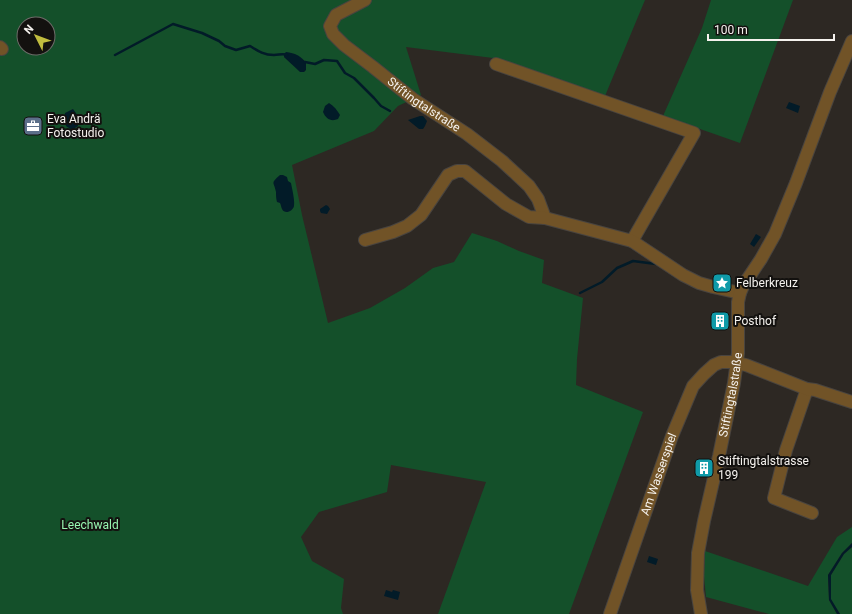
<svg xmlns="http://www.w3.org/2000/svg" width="852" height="614" font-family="Roboto,sans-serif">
  <rect width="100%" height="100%" fill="#2d2823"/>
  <g fill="#14502a" fill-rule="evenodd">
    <path d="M0 0H645L605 96 493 58 406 47 421 95 398 106 374 131 292 165 302 215 328 323 370 308 405 288 433 268 454 262 472 233 497 241 519 251 544 260 542 283 583 298 577 359 576 385 643 412 569 614H438L486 482 391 465 387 492 319 512 301 537 312 561 344 579 341 608 343 614H0ZM24 24H48V48H24ZM284 57 304 60C306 65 307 68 304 72L292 64Z"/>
    <path d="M711 0H793L740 143 663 116 702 28Z"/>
    <path d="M852 527V543L842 553 828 575 829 600 837 614H769L706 597 704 576 705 551 808 586 837 537Z"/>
    <path d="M852 547V614H840L831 600V575L844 554Z"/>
  </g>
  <g fill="#021b28">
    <path d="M286 52C295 53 301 56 306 63V70L304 72H300L284 57V54Z"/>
    <path d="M789 102 800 106 798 113 786 108Z"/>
    <path d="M329 103C334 106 337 110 340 115L338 119C331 122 326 119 323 112L325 106Z"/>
    <path d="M73 109 78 116V126L72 130 66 126 64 119 65 113Z"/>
    <path d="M420 116H423L427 121 425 126 423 129H419L408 120Z"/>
    <path d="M280 175H283L287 177 288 181 291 183C292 189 295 200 294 206 293 211 285 215 282 209 281 207 281 205 280 203L277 202C276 199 276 195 276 192 274 181 270 184 280 175Z"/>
    <path d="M326 205 328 206 330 209 327 214 321 213 320 211V209Z"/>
    <path d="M756 234 761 237 754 247 750 244Z"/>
    <path d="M852 543V547L844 554 831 575V599L840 614H837L829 600 828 575 842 553Z"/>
    <path d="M649 556 658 559 656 565 647 562Z"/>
    <path d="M386 590 392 592 393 590 400 592 398 600 384 596Z"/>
  </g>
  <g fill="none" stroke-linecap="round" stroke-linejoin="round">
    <g stroke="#021b28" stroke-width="2.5">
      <path d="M115 55 173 24 202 33 219 41 225 46 236 50 250 46C258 51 264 55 274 55 279 55 283 53 287 55"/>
      <path d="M305 62 315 64 324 60 337 61 345 73 354 78 374 98 381 106 390 111"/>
      <path d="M580 293 602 282 617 268 624 265 633 261 656 264"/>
    </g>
    <g stroke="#49443f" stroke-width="14">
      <g id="minor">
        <path id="s1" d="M365 0 336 15 330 26 333 34 344 45 373 67 413 99 467 134 502 161 529 186 538 199 545 218"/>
        <path d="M0 47 2 49"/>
        <path d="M496 64 694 133 632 241"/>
        <path d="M365 240 393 232 407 226 421 215 448 175 457 171H465L506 204 529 217 545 218 632 241 683 275 699 283 713 287 740 293"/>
        <path d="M807 389 786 450 774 498 812 513"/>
        <path id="s2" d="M610 614 672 436 693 386 704 374 714 365 721 362H731L746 365 807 389 815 390 852 402"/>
        <path id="s3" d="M701 614 697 590 698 553 704 521 719 456 734 383 738 353V302L740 293 743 286 761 259 775 234 796 183 830 92 852 41"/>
      </g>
    </g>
    <use href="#minor" stroke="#715327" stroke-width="12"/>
  </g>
  <defs>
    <g id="office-square" transform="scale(1)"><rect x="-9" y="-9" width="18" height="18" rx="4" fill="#5c6f8a" stroke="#13110f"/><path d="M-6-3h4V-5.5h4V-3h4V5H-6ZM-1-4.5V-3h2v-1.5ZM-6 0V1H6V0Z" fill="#fff"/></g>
    <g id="sight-square" transform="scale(1)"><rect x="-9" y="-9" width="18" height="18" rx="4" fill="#0f9aa8" stroke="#13110f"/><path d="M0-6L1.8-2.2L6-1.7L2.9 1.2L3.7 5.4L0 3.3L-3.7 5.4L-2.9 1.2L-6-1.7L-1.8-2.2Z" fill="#fff"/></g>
    <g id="building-square" transform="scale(1)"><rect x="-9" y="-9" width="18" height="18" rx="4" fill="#0f9aa8" stroke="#13110f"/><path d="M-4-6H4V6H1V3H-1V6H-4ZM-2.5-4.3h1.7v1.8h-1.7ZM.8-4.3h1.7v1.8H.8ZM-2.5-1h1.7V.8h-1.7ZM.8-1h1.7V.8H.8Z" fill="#fff"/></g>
  </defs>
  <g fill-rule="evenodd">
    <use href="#office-square" x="33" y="126"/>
    <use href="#sight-square" x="722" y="283"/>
    <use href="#building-square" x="720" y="321"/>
    <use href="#building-square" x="704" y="468"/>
  </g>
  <g text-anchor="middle" stroke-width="4" stroke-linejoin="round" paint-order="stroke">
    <g font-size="12" fill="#f5f2ee" stroke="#13110f">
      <text dy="4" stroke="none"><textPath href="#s1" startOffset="169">Stiftingtalstraße</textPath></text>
      <text dy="4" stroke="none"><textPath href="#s3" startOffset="223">Stiftingtalstraße</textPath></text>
      <text dy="4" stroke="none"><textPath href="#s2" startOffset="148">Am Wasserspiel</textPath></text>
    </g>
    <g font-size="12" fill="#f5f2ee" stroke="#13110f" text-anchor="start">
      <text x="47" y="123">Eva Andrä<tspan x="47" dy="14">Fotostudio</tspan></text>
      <text x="736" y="287">Felberkreuz</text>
      <text x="734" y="325">Posthof</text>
      <text x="718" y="465">Stiftingtalstrasse<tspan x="718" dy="14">199</tspan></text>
    </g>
    <g font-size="12" fill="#96f5b0" stroke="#13110f">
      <text x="90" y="529">Leechwald</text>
    </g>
  </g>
  <g transform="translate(36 36) rotate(312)"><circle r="19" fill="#13110f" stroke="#6d6b68"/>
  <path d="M0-3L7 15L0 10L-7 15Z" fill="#c1bd3f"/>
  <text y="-6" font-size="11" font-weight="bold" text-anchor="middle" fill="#f5f2ee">N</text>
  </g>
  <path d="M708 34v6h126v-6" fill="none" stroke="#f5f2ee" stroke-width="2"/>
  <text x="714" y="34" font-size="12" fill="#f5f2ee" stroke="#13110f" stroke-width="3" paint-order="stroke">100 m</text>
</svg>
